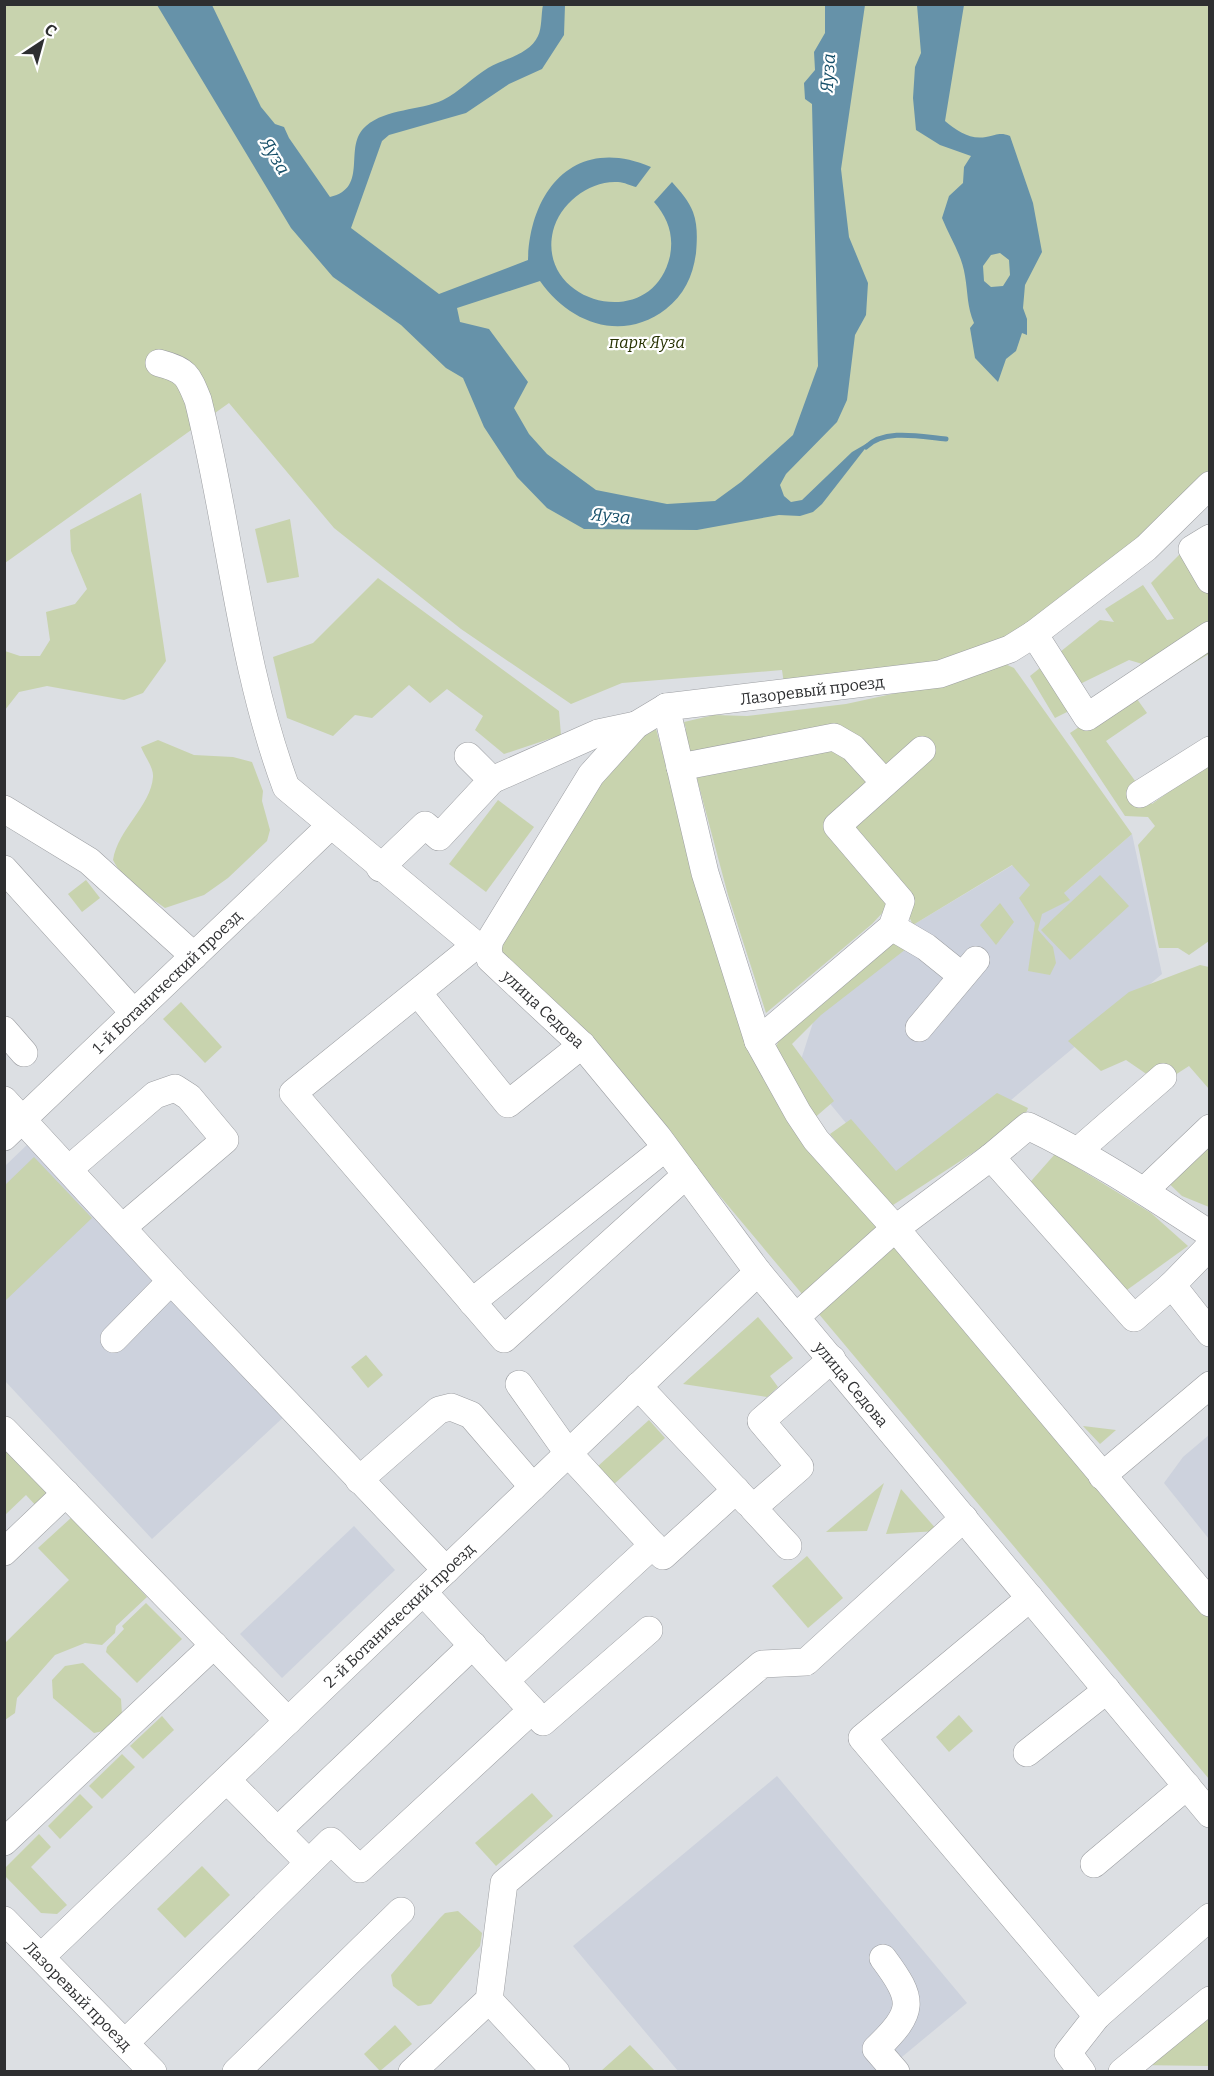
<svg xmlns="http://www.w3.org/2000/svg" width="1214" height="2076" font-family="Bitter,serif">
  <rect width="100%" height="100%" fill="#dcdfe3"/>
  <g fill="#cdd2dd">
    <path d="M1132 834 1162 974 902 1191 799 1066 817 1010 913 925 1013 865 1049 906Z"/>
    <path d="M31 1141 288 1413 152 1539 5 1381V1166Z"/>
    <path d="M1209 1435V1539L1164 1483 1183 1457Z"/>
    <path d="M354 1526 395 1570 282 1678 240 1634Z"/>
    <path d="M777 1776 967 2003 885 2071H678L573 1946Z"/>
  </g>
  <g fill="#c8d3ae">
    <path d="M5 5H1209V471L1138 541 1040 622 935 666 784 684 782 670 622 683 571 704 461 629 334 528 229 403 5 563Z"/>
    <path d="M141 493 166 661 143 693 124 700 47 686 19 692 5 710V651L20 656H40L50 640 46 612 75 604 87 589 71 551 70 530Z"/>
    <path d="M290 519 299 577 267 583 255 529Z"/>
    <path d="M1180 554 1209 560V654L1159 683 1149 666 1129 660 1082 683 1075 708 1055 718 1030 676 1100 620 1114 622 1105 609 1143 585 1167 620 1174 619 1151 583Z"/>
    <path d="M378 578 559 711 561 735 504 754 475 730 483 716 447 689 430 703 409 685 372 718 355 715 333 736 287 718 273 657 313 643Z"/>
    <path d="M1005 664 1014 668 1132 834 1064 893 1070 900 1042 914 1038 930 1053 947 1056 963 1050 975 1028 971 1035 923 1019 898 1030 885 1012 865 913 925 906 910 886 909 872 924 766 1013 728 895 684 730 686 729 684 722 714 715 747 716 846 704 929 686Z"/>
    <path d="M1132 692 1147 713 1106 741 1152 804 1209 763V941L1189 955 1178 948H1159L1138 845 1155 826 1148 817 1125 816 1070 733Z"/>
    <path d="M656 729 697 875 751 1042 1209 1614V1779L589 1040 498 949 601 781 630 744Z"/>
    <path d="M158 740 194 755 233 757 252 762 263 791 262 801 270 830 267 841 228 878 204 895 165 908C147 895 123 881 113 860 118 829 151 806 153 777 154 768 144 755 141 747Z"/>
    <path d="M498 800 534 827 486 892 449 864Z"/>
    <path d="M1100 875 1129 906 1070 960 1041 930Z"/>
    <path d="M86 880 100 898 82 912 68 894Z"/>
    <path d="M1000 903 1014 922 996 945 980 925Z"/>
    <path d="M888 936 906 949 821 1015 792 1044 834 1101 812 1120 772 1054 791 1018Z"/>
    <path d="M1200 965 1209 967V1089L1189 1066 1161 1084 1126 1060 1101 1071 1068 1041 1129 992Z"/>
    <path d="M181 1002 222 1047 205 1063 163 1019Z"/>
    <path d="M997 1093 1028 1108 1023 1120 890 1207 830 1134 851 1119 896 1171Z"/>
    <path d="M1209 1119V1207L1182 1196 1156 1171 1159 1158Z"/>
    <path d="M1055 1154 1151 1213 1188 1246 1120 1295 1025 1188Z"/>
    <path d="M34 1157 92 1218 5 1301V1185Z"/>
    <path d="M758 1317 793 1358 770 1376 778 1387 767 1397 683 1384Z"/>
    <path d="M366 1355 383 1375 368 1388 351 1367Z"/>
    <path d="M649 1420 665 1438 613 1485 597 1467Z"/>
    <path d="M1083 1426 1116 1430 1100 1444Z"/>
    <path d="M5 1447 52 1497 39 1509 26 1495 5 1515Z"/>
    <path d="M884 1483 867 1531 826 1532Z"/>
    <path d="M901 1489 938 1531 886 1534Z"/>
    <path d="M72 1517 147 1597 116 1626 115 1633 102 1645 85 1643 55 1655 17 1698 15 1713 5 1720V1643L69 1580 38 1548Z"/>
    <path d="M807 1556 843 1598 808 1628 772 1586Z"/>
    <path d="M146 1603 182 1639 137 1683 106 1652 107 1647 124 1629 122 1626Z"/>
    <path d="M83 1663 121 1699 122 1715 108 1730 94 1733 53 1698 52 1680 65 1666Z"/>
    <path d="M959 1715 973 1731 949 1752 936 1737Z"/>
    <path d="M162 1716 174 1730 143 1759 130 1746Z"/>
    <path d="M122 1754 135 1767 102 1799 89 1786Z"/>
    <path d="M532 1793 553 1816 496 1866 475 1843Z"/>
    <path d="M80 1794 93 1807 60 1839 48 1826Z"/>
    <path d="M39 1834 51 1847 31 1867 67 1905 57 1914 41 1913 5 1876V1868Z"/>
    <path d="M202 1866 230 1895 185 1938 157 1909Z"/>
    <path d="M458 1911 482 1933 480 1946 431 2004 418 2006 393 1986 391 1975 440 1918 445 1913Z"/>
    <path d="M1209 2003V2066L1136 2065Z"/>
    <path d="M395 2025 412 2044 380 2071 364 2054Z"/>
    <path d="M630 2045 655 2071H601Z"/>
  </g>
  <g fill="#6692a9" fill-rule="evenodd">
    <path d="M157 5H212L261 107 275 124 284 127 289 138 330 197C370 188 342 146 366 126 387 108 419 111 443 100 459 92 473 77 488 68 504 59 530 54 538 36 542 28 541 14 543 5H565L564 35 542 69 509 84 466 113 389 135 382 141 351 228 439 294 528 260C530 188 577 135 651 167L636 187C631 186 624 182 618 182 590 180 560 203 553 231 536 303 652 335 670 256 674 235 668 218 654 202L672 182C680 191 689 201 693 212 698 225 697 241 696 253 693 276 684 295 666 309 622 343 569 323 540 281L457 308 460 322 489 329 528 382 514 408 529 434 547 454 596 490 667 504 715 501 741 482 793 435 818 366 812 104 805 99 804 83 815 70 814 52 825 33V5H865L841 169 849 237 868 283 866 315 855 335 847 400 837 422 786 474 780 485 784 496 791 502 802 500 852 452 871 441 822 504 813 512 800 516 779 515 697 530 584 529 547 508 517 477 484 427 463 378 446 368 401 325 333 277 291 228Z"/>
    <path d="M917 5H964L945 121C957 131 970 140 986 137 997 135 1000 132 1010 136L1033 203 1042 252 1025 285 1023 308 1027 319V335L1022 333 1016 351 1006 359 998 382 975 358 970 328 974 323C967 307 968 293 965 276 962 255 950 238 942 218L949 196 963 183 964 167 971 156 940 145 916 130 913 98 915 67 921 53ZM1000 253 1009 260 1010 275 1003 286 991 287 984 281 983 266 991 255Z"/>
  </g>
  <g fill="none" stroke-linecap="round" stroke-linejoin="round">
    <path stroke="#6692a9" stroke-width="5" d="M866 447C885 428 922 437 946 439"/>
    <g stroke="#9d9fa3" stroke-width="28">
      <g id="minor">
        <path d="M159 363C186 370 188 375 198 400 230 528 240 663 286 787L476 945 488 949"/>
        <path id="s1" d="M1210 485 1146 548 1034 634 1010 649 940 674 666 707 636 725 591 775 490 940 488 949 490 959 582 1045 658 1137 758 1272 1210 1814"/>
        <path d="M1210 538 1192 549 1210 580"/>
        <path d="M1034 634 1087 717 1210 635"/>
        <path d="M666 707 705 873 758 1041 798 1113 816 1140 896 1229 1210 1603"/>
        <path d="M680 767 834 737 853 748 884 782"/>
        <path d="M492 780 598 733 636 725"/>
        <path d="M1140 794 1210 750"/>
        <path d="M4 809 89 861 194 956"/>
        <path d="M380 868 425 825 439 837 492 780 468 756"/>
        <path d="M4 869 134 1013"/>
        <path d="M892 927 926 947 962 976"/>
        <path d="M476 945 293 1093 504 1339 686 1175"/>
        <path d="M418 993 508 1104 582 1045"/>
        <path d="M919 1028 976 960"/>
        <path d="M4 1030 24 1053"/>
        <path d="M758 1041 892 927 901 901 837 826 922 750"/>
        <path d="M4 1100 171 1281 446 1570"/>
        <path id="s2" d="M4 1137 330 826"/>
        <path d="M1079 1150 1163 1077"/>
        <path d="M991 1157 1028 1126C1093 1157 1150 1195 1210 1234"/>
        <path d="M69 1169 155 1095 175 1088 189 1097 225 1140 123 1227"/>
        <path d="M1145 1190 1210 1128"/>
        <path d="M1172 1285 1210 1333"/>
        <path d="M472 1302 665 1148"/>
        <path d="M796 1317 891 1232 991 1157 1134 1318 1172 1285 1210 1246"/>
        <path d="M114 1339 171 1281"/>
        <path d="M519 1384 568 1453 663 1556 736 1490"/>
        <path d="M638 1386 748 1503"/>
        <path d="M4 1430 288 1721"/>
        <path d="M1102 1476 1210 1385"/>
        <path d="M359 1480 439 1410 451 1407 471 1415 533 1487"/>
        <path d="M788 1546 753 1508 800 1467 761 1421 832 1359"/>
        <path d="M4 1552 66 1493"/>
        <path d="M1030 1598 862 1738 1097 2016"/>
        <path d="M506 1680 653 1545"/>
        <path d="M532 1710 543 1722 649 1630"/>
        <path d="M1027 1753 1107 1690"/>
        <path d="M227 1780 308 1862"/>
        <path d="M277 1831 473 1645"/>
        <path d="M4 1842 214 1645"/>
        <path d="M1094 1864 1187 1786"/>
        <path id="s3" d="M4 1920 153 2072"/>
        <path id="s4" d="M41 1957 758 1272"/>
        <path d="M883 1958C915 2001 915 2011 876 2049L896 2072"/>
        <path d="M489 2000 556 2072"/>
        <path d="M125 2043 331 1841 360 1869 532 1710 423 1592"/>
        <path d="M236 2072 401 1911"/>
        <path d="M412 2072 489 2000 504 1883 762 1664 806 1662 964 1518"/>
        <path d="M1082 2072 1068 2053 1097 2016 1210 1917"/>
        <path d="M1122 2072 1210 2000"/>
      </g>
    </g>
    <use href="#minor" stroke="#fff" stroke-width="27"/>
  </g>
  <g text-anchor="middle" stroke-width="4.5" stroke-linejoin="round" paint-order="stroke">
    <g font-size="16" font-style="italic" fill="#263100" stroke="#fff">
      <text x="647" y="348">парк Яуза</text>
    </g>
    <g font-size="16" fill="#2e2f31" stroke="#fff">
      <text transform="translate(812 690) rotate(-7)" y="6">Лазоревый проезд</text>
      <text dy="6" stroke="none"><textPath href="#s2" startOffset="225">1-й Ботанический проезд</textPath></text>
      <text dy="6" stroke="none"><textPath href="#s1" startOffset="998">улица Седова</textPath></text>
      <text dy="6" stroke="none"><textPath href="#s1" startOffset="1484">улица Седова</textPath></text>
      <text dy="6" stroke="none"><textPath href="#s4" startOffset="495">2-й Ботанический проезд</textPath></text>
      <text dy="6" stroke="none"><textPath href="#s3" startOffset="106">Лазоревый проезд</textPath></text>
    </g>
    <g font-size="18" font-style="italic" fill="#17506a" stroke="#fff">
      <text transform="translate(828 73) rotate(-86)" y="6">Яуза</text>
      <text transform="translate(275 156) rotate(59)" y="6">Яуза</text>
      <text transform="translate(611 516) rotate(6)" y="6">Яуза</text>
    </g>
  </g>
  <rect width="1214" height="2076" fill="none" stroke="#2e2f31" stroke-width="12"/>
  <g transform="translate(42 42) rotate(36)" stroke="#ffffff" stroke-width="4.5" paint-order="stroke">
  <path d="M0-4.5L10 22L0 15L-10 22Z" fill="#2e2f31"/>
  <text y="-9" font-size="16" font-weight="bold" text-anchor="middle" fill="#2e2f31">С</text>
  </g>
</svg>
